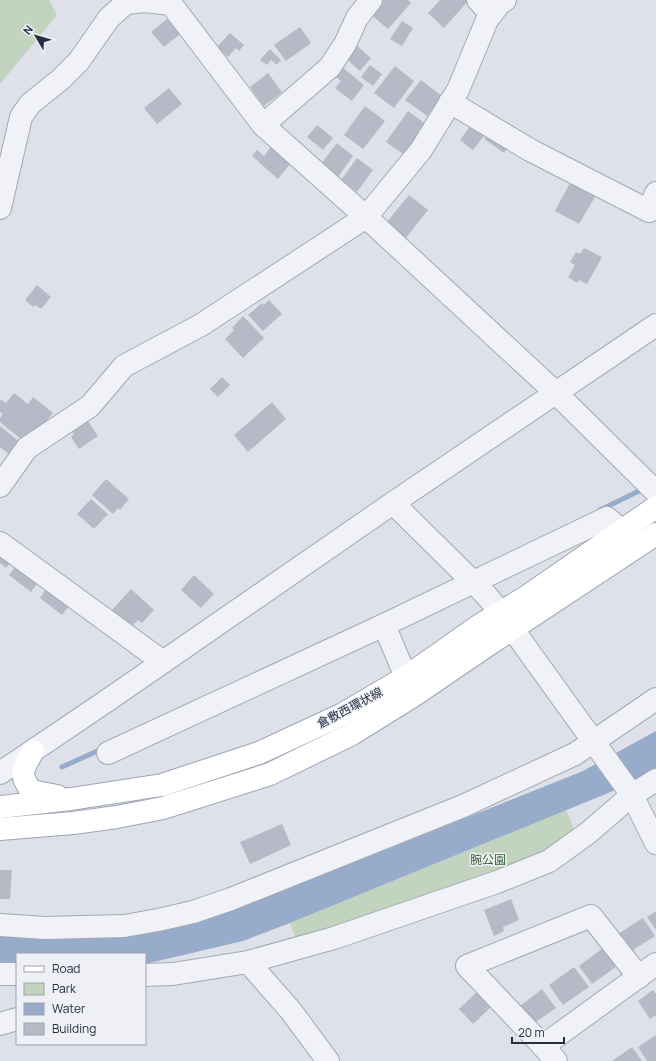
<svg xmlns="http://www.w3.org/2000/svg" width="656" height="1061" font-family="Manrope,'Noto Sans JP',sans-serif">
  <rect width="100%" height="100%" fill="#dee1e9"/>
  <g fill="#c2d3bf">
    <path d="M0 0H49L57 15 0 84Z"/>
    <path d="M566 810 574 828 554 848 493 875 397 909 296 939 290 923Z"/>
  </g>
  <path fill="#97accb" d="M656 731V768L618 789 290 923 243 941 145 964V954H17V964L0 963V933L38 935 74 938 123 934 199 920 380 852 583 771Z"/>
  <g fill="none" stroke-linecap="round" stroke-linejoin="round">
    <g stroke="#97accb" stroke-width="5">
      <path d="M600 510 641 490 644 487"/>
      <path d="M62 767 104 748"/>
    </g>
  </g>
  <g fill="#b5bac6">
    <path d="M381 0H408L411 3 388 29 369 13Z"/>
    <path d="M440 0H467L468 1 444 28 428 13Z"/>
    <path d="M167 19 180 34 164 47 151 32Z"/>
    <path d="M402 21 413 28 402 46 390 39Z"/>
    <path d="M300 27 311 43 286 61 274 45Z"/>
    <path d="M230 33 244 45 239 51 236 48 228 57 217 47Z"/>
    <path d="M354 43 371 58 360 71 343 56Z"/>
    <path d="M270 49 281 60 277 65 271 60 267 65 260 60Z"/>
    <path d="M370 65 382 74 373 86 361 77Z"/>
    <path d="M395 66 414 81 394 108 374 93Z"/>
    <path d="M342 67 364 85 352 101 335 88 341 81 335 76Z"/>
    <path d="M268 73 282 92 264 106 250 87Z"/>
    <path d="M421 80 442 96 427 116 405 100Z"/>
    <path d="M169 88 182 104 157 124 144 108Z"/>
    <path d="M365 106 385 121 363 149 344 135Z"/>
    <path d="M408 111 427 125 406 156 386 142Z"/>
    <path d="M473 122 487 132 473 150 460 140Z"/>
    <path d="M317 125 333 138 323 150 307 137Z"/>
    <path d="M491 129 511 142 504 153 484 139Z"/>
    <path d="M337 143 353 156 338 177 321 164Z"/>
    <path d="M271 147 290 164 278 179 252 156 257 150 264 156Z"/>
    <path d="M357 158 373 170 357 192 341 180Z"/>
    <path d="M570 183 595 197 579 224 555 211Z"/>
    <path d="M409 195 428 210 405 239 386 223Z"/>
    <path d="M584 248 602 257 587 284 579 280 577 283 568 277 575 265 570 262 576 252 580 254Z"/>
    <path d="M37 285 51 297 41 309 35 305 33 307 25 300Z"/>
    <path d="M269 300 282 314 263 331 248 315 262 303 264 305Z"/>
    <path d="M243 316 264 338 243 358 225 339 234 330 232 328Z"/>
    <path d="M222 377 230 385 218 397 210 389Z"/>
    <path d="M14 393 28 404 33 397 53 413 36 434 31 430 22 440 0 422V418L3 414 0 412V399L6 403Z"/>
    <path d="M272 402 286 419 248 452 234 435Z"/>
    <path d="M85 417 98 436 79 449 71 437 74 434 70 428Z"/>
    <path d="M0 426 22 444 12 457 0 447Z"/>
    <path d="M106 479 129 499 120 510 118 508 113 514 92 495Z"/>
    <path d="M91 499 108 514 94 529 77 514Z"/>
    <path d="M0 545 15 556 6 568 0 563Z"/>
    <path d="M20 560 42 577 31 592 9 575Z"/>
    <path d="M194 575 214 594 201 608 181 590Z"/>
    <path d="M50 584 73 601 62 615 40 598Z"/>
    <path d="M131 589 154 610 142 623 138 620 131 627 112 610Z"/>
    <path d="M282 824 291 845 250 864 240 842Z"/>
    <path d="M0 870H12L10 899H0Z"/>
    <path d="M511 899 519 920 503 927 504 931 494 936 484 910Z"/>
    <path d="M656 911V930L647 917Z"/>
    <path d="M643 918 655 936 630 952 618 934Z"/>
    <path d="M603 948 617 966 592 984 579 966Z"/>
    <path d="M574 967 589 987 563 1005 549 985Z"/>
    <path d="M542 989 556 1008 533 1024 520 1006Z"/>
    <path d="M653 990 656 994V1015L650 1019 638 1001Z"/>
    <path d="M477 992 491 1007 473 1024 459 1009Z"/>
    <path d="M656 1035V1061H647L638 1047Z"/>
    <path d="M632 1047 642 1061H612Z"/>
  </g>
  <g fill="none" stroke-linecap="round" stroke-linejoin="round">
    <g stroke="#a3a8b3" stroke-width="24">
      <g id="minor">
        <path d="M478 0 491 14"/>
        <path d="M450 102 530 150 649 211 656 193"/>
        <path d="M263 125 330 67 345 44 357 18 371 0"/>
        <path d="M0 208 21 117 30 104 61 79 79 61 109 18 126 3 145 1 171 4 263 125 366 217 556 393 656 492"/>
        <path d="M0 486 27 448 90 406 124 366 201 325 366 217 421 150 458 90 487 20 500 3 505 0"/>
        <path d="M393 503 486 595 501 613 632 795 656 843"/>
        <path d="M0 543 163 662"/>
        <path d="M384 625 406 677"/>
        <path d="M108 753 384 625 607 518 622 531"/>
        <path d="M0 773 108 700 393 503 656 325"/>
        <path d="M0 925 45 928 124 926 158 920 193 912 231 899 463 806 575 754 656 699"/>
        <path d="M248 962 291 1011 328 1061"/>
        <path d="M0 974H17"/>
        <path d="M145 975 173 974 248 962 334 938 497 882 549 861 588 833 632 795 656 780"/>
        <path d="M0 1024 17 1019"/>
        <path d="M543 1046 656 964"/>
        <path d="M556 1061 543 1046 467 966 591 916 639 977"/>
      </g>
    </g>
    <g stroke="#9da4b5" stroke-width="24">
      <g id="major">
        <path d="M33 751C23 770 18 772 31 791L57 796"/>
        <path d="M0 807 71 799 162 785 259 753 341 715 406 677 477 627 526 597 656 507"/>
        <path d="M0 829 73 823 117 817 163 808 270 774 352 734 413 696 488 645 656 534"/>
      </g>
    </g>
    <use href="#minor" stroke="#f1f2f7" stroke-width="22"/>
    <use href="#major" stroke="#fff" stroke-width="22"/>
  </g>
  <g text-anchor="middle" stroke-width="3" stroke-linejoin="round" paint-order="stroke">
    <g font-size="12" fill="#262e40" stroke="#eef0f6">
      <text transform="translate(350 708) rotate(-28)" y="4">倉敷西環状線</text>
    </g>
    <g font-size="12" fill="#375d33" stroke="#eef0f6">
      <text x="488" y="864">腕公園</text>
    </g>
  </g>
  <rect x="16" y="953" width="130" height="92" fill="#eef0f6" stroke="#9ea2ad"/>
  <rect x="24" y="966" width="20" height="6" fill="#ffffff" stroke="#9ea2ad"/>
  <text x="52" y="973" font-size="12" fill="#262e40">Road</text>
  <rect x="24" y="983" width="20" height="12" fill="#c2d3bf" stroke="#9ea2ad"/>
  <text x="52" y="993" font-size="12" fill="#262e40">Park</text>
  <rect x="24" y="1003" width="20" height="12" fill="#97accb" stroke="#9ea2ad"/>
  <text x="52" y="1013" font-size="12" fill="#262e40">Water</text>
  <rect x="24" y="1023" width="20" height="12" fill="#b5bac6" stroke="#9ea2ad"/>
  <text x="52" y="1033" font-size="12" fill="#262e40">Building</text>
  <g transform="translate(36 36) rotate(308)" stroke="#eef0f6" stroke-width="3" paint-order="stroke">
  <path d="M0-3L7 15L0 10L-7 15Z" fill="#262e40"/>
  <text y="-6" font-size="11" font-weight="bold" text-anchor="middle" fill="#262e40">N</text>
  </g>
  <path d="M512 1037v6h52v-6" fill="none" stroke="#262e40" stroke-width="2"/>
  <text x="518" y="1037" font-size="12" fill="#262e40" stroke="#eef0f6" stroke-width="3" paint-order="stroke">20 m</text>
</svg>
